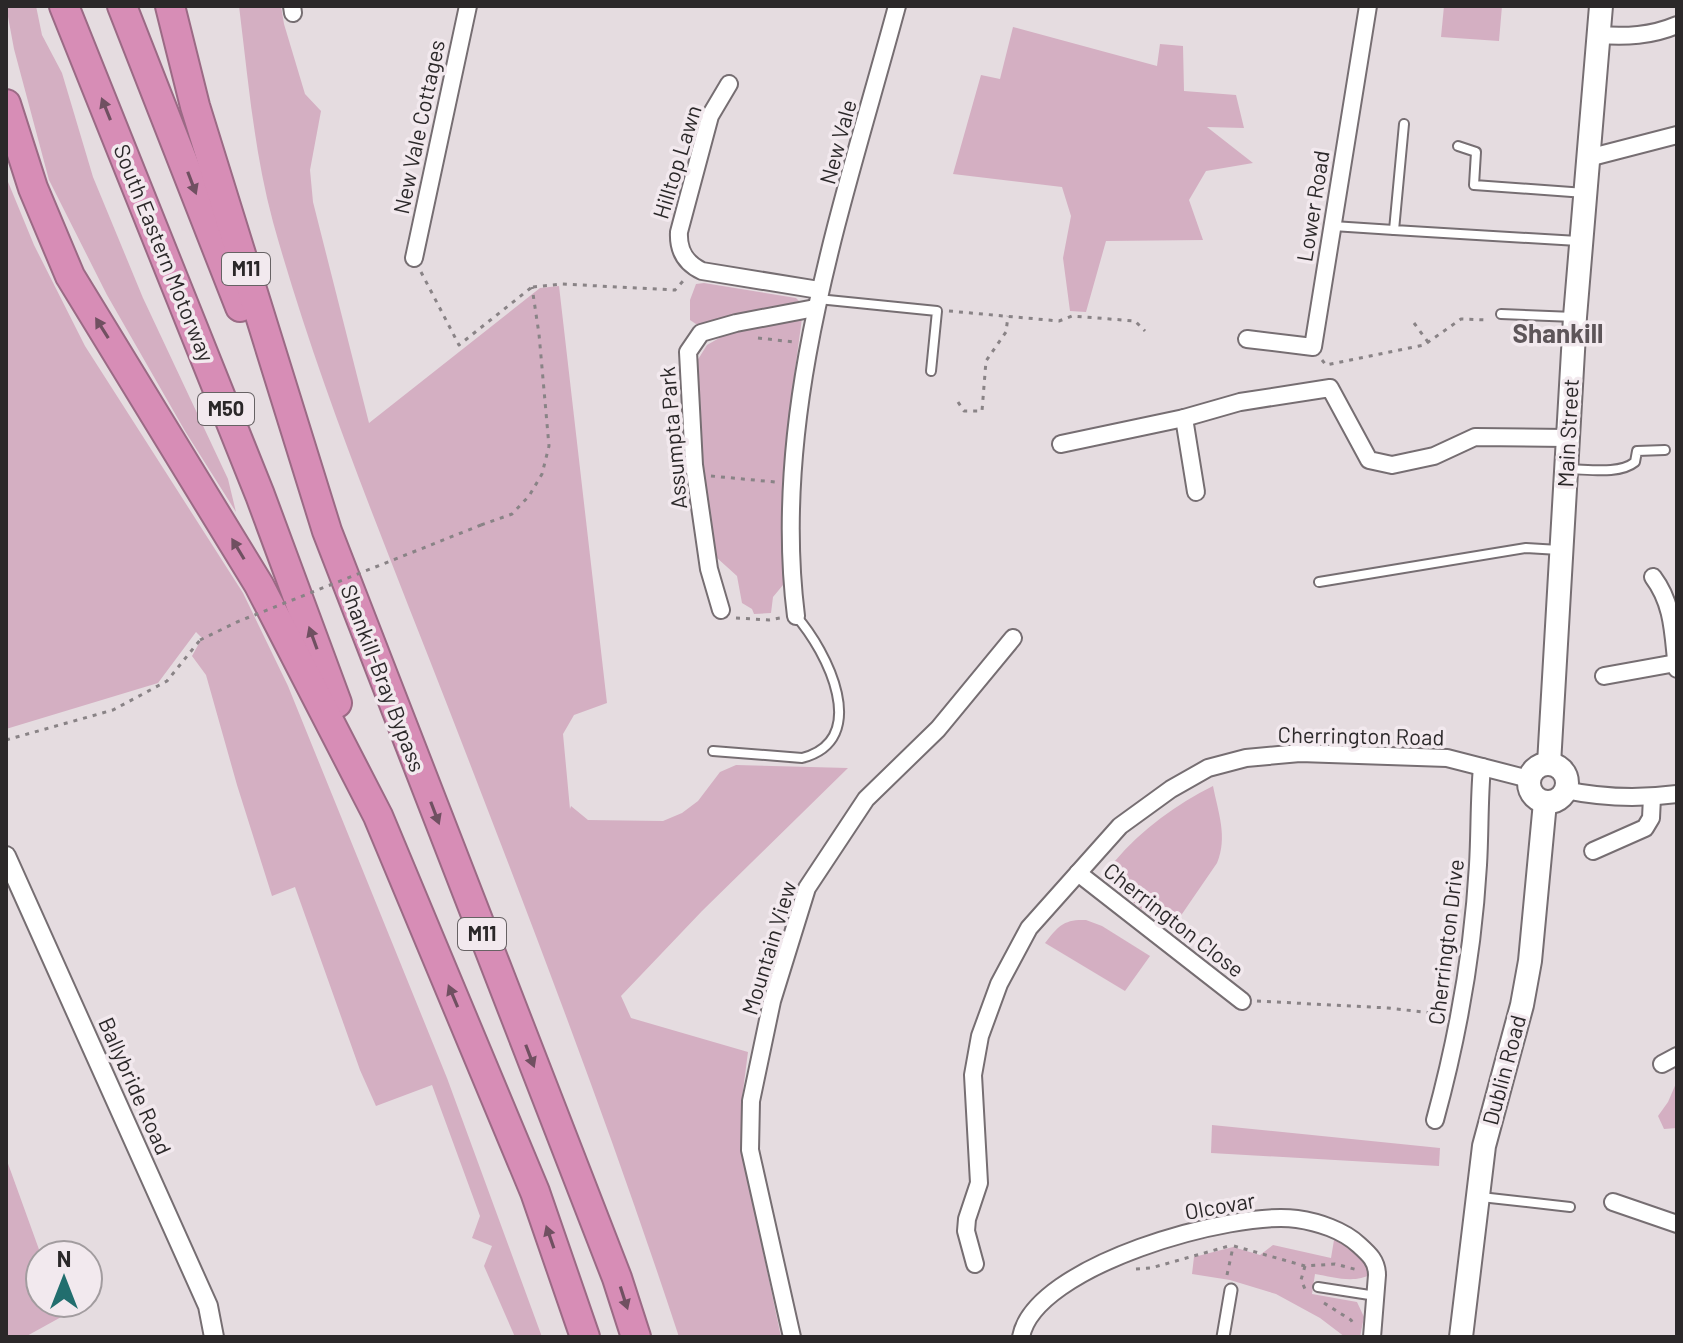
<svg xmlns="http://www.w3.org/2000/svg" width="1683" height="1343" font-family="Barlow,sans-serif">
  <rect width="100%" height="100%" fill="#e5dce0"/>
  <g fill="#d4afc2">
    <path d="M6 6H36L42 35 62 73 93 177 143 298 228 479 236 512 185 431 107 295 49 180 14 49Z"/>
    <path d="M239 6H281L284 24 305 94 321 111 310 170 313 202 369 423 540 288 559 286 607 703 574 715 563 734 570 809 571 806 588 820 663 821 682 813 698 801 720 772 736 765 848 768 702 911 621 996 631 1018 748 1052 741 1106V1129L747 1175 781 1337H679C609 1124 529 916 448 707 386 547 319 387 273 222 254 152 248 78 239 6Z"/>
    <path d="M1444 6H1502L1499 41 1441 37Z"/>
    <path d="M1013 27 1157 66 1160 44 1183 46 1184 91 1236 95 1244 128 1207 127 1253 163 1206 171 1189 200 1203 240 1106 241 1086 312 1070 311 1063 258 1071 216 1062 187 953 174 981 75 1000 79Z"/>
    <path d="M6 177 34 245 85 346 243 593 288 686 447 1078 542 1337H515L484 1266 492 1246 472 1238 480 1216 432 1085 376 1106 360 1070 295 887 272 896 237 785 206 675 192 656 202 638 196 632 158 683 6 729Z"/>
    <path d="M704 283 796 298 799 301 703 325 696 324 690 320V300L696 284Z"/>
    <path d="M802 318 788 422 783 503V585L773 597 771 613 754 614 752 609 742 603 737 576 716 557 712 550 700 465 694 377 697 361 707 345 735 329Z"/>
    <path d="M1213 786C1218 812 1228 837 1217 863L1171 930C1148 913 1110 894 1115 861 1142 829 1177 804 1213 786Z"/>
    <path d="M1086 920 1102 926 1150 956 1125 991 1045 943C1058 926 1064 919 1086 920Z"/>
    <path d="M1677 1081V1128L1664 1129 1658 1116 1668 1102Z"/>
    <path d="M1212 1125 1440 1148 1439 1166 1211 1153Z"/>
    <path d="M6 1158 41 1255 40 1303H58L63 1316 25 1337H6Z"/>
    <path d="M1334 1240C1352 1249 1364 1255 1371 1274 1355 1284 1333 1277 1315 1274L1312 1294 1357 1302 1364 1317 1360 1337H1345L1320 1318 1276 1294 1230 1280 1192 1274 1194 1257 1233 1247 1260 1255 1273 1245 1331 1258Z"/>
  </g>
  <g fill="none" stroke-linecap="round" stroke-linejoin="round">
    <g stroke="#766e72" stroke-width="12">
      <g id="service">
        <path d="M1404 124 1394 230 1578 241"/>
        <path d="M1458 146 1476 152 1474 185 1585 193"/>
        <path d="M1333 226 1394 230"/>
        <path d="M818 299 937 311 931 371"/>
        <path d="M1501 314 1574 317"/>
        <path d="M1567 469C1587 469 1619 475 1635 462L1637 451 1665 450"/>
        <path d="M1319 582 1526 548 1559 550"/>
        <path d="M713 751 802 758C872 740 827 651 796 616"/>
        <path d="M1481 1197 1570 1207"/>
        <path d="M1318 1287 1376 1296"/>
      </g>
    </g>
    <g stroke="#766e72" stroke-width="15">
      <path id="pedestrian" d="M1223 1337 1231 1290"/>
    </g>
    <g stroke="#766e72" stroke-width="20">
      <g id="minor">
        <path d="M292 6 293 13"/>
        <path d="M1598 35C1626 37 1651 36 1677 25"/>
        <path d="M729 84 710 116 679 232C678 250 685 263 702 271L819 290"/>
        <path d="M1588 158 1677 135"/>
        <path d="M414 258 468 6"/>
        <path d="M1247 339 1313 347 1368 6"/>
        <path d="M1184 418 1196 492"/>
        <path d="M1061 444 1184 418 1240 402 1330 388 1369 460 1392 465 1434 456 1475 437 1567 438"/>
        <path d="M1653 577C1674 605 1673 635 1677 669"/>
        <path d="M721 610 709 569 694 465 688 352 701 333 736 323 815 308"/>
        <path d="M796 616C770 409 844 203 897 6"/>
        <path d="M1604 676 1676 663"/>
        <path d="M1565 790C1603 798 1639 799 1677 794"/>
        <path d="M1593 851 1645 828 1651 818 1652 797"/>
        <path d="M1078 873 1242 1001"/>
        <path d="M1662 1064 1677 1056"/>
        <path d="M1435 1120C1458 1036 1473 952 1478 865 1480 832 1479 799 1482 767"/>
        <path d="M1613 1202 1677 1224"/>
        <path d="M975 1264 966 1231 967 1219 979 1183 973 1075 980 1036 999 984 1029 928 1120 826 1171 789 1208 768 1246 758 1300 753 1447 758 1529 779"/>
        <path d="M792 1337 750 1150 751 1101 772 1001 807 888 866 799 938 729 1013 638"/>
        <path d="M1021 1337C1034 1265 1234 1210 1297 1219 1318 1222 1343 1230 1359 1245 1369 1254 1377 1261 1377 1275L1372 1337"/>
      </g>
    </g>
    <g stroke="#766e72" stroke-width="22">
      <path id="tertiary" d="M6 856 208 1306 214 1337"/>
    </g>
    <g stroke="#766e72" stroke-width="26">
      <g id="secondary">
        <path d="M1549 764 1575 317 1601 6"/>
        <circle cx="1548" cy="783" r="19"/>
        <path d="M1461 1337 1484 1146 1522 1005 1530 961 1545 802"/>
      </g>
    </g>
    <g stroke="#9b6a85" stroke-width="32">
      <g id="motorway">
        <path d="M64 6 260 495 337 703"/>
        <path d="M122 6 240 307"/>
        <path d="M170 6 195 106 327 531 617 1278 636 1337"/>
        <path d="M6 104 33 188 70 276 259 585 378 816 535 1192 585 1337"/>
      </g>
    </g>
    <g stroke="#898386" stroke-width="3" stroke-dasharray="4 6" stroke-linecap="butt">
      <path d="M421 272 459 345 532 287"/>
      <path d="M533 287 562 284 675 290 684 280"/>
      <path d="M949 311 1059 321 1072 316 1135 321 1145 331"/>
      <path d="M1414 323 1428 342"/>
      <path d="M758 338 794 342"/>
      <path d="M1322 360 1326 365 1424 345 1461 319 1489 320"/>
      <path d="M958 402 964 411H982L986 361 1006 332 1008 316"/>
      <path d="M711 476 775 482"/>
      <path d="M481 525 512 514 529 496 542 474 549 446 539 334 532 287"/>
      <path d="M736 618 769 620 780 618"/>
      <path d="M6 740 113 710 167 681 200 640"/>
      <path d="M1257 1001 1388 1008 1441 1014"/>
      <path d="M1234 1246 1305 1266 1335 1264 1358 1270"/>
      <path d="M1305 1266 1301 1280 1305 1289"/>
      <path d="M1136 1269 1151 1268 1229 1246"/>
      <path d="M1227 1275 1233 1247"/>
      <path d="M1324 1303 1351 1320 1355 1327"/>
    </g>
    <use href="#service" stroke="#fff" stroke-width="8"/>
    <use href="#pedestrian" stroke="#fff" stroke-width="11"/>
    <use href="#minor" stroke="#fff" stroke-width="16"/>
    <use href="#tertiary" stroke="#fff" stroke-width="18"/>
    <use href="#secondary" stroke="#fff" stroke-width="22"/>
    <use href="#motorway" stroke="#d78db6" stroke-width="28"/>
    <path stroke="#898386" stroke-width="3" stroke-dasharray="4 6" stroke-linecap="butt" d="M200 640 237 622 481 525"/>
  </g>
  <defs><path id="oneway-solid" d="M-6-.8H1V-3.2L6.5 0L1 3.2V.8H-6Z" transform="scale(2)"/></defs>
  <g fill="#705061">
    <use href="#oneway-solid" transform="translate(106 109) rotate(-112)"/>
    <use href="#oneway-solid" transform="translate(192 183) rotate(69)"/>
    <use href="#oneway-solid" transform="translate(102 328) rotate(-122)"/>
    <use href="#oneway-solid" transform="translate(238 549) rotate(-121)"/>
    <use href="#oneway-solid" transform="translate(313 638) rotate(-110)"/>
    <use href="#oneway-solid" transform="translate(435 813) rotate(69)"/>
    <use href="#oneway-solid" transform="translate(453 996) rotate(-113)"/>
    <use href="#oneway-solid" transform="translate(530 1056) rotate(69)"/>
    <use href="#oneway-solid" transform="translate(550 1237) rotate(-109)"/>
    <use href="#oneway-solid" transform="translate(624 1298) rotate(72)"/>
  </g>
  <g text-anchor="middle" stroke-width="7" stroke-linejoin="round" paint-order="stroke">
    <g fill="#f2e9ee" stroke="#676264" stroke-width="2">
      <rect x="222" y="253" width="48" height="32" rx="6"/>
      <rect x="198" y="393" width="56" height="32" rx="6"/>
      <rect x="458" y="918" width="48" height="32" rx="6"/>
    </g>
    <g font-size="20" font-weight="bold" fill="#2b2829">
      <text x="246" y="276">M11</text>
      <text x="226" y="416">M50</text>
      <text x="482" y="941">M11</text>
    </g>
    <g font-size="22" fill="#2b2829" stroke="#f2e9ee">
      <text transform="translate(419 127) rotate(-78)" y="8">New Vale Cottages</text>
      <text transform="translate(838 142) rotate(-75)" y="8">New Vale</text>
      <text transform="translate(677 162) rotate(-73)" y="8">Hilltop Lawn</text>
      <text transform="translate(1313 206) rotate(-81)" y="8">Lower Road</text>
      <text transform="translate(164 253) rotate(68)" y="8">South Eastern Motorway</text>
      <text transform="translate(1568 433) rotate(-87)" y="8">Main Street</text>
      <text transform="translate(673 438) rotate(-95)" y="8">Assumpta Park</text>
      <text transform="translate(383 678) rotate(69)" y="8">Shankill-Bray Bypass</text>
      <text transform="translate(1361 736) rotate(1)" y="8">Cherrington Road</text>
      <text transform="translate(1174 920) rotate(38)" y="8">Cherrington Close</text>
      <text transform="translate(1446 942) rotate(-83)" y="8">Cherrington Drive</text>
      <text transform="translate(769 948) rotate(-73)" y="8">Mountain View</text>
      <text transform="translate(1504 1070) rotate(-75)" y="8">Dublin Road</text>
      <text transform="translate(135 1086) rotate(66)" y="8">Ballybride Road</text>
      <text transform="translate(1220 1206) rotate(-10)" y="8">Olcovar</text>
    </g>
    <g font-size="26" font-weight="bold" fill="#5d5559" stroke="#f2e9ee">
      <text x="1558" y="343">Shankill</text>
    </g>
  </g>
  <rect width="1683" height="1343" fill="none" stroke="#2b2829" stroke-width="16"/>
  <g transform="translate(64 1279)"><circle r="38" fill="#f2e9ee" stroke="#a29c9f" stroke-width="2"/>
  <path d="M0-6L14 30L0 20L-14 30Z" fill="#226e6e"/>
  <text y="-12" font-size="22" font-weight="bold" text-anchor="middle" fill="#2b2829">N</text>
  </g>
</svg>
